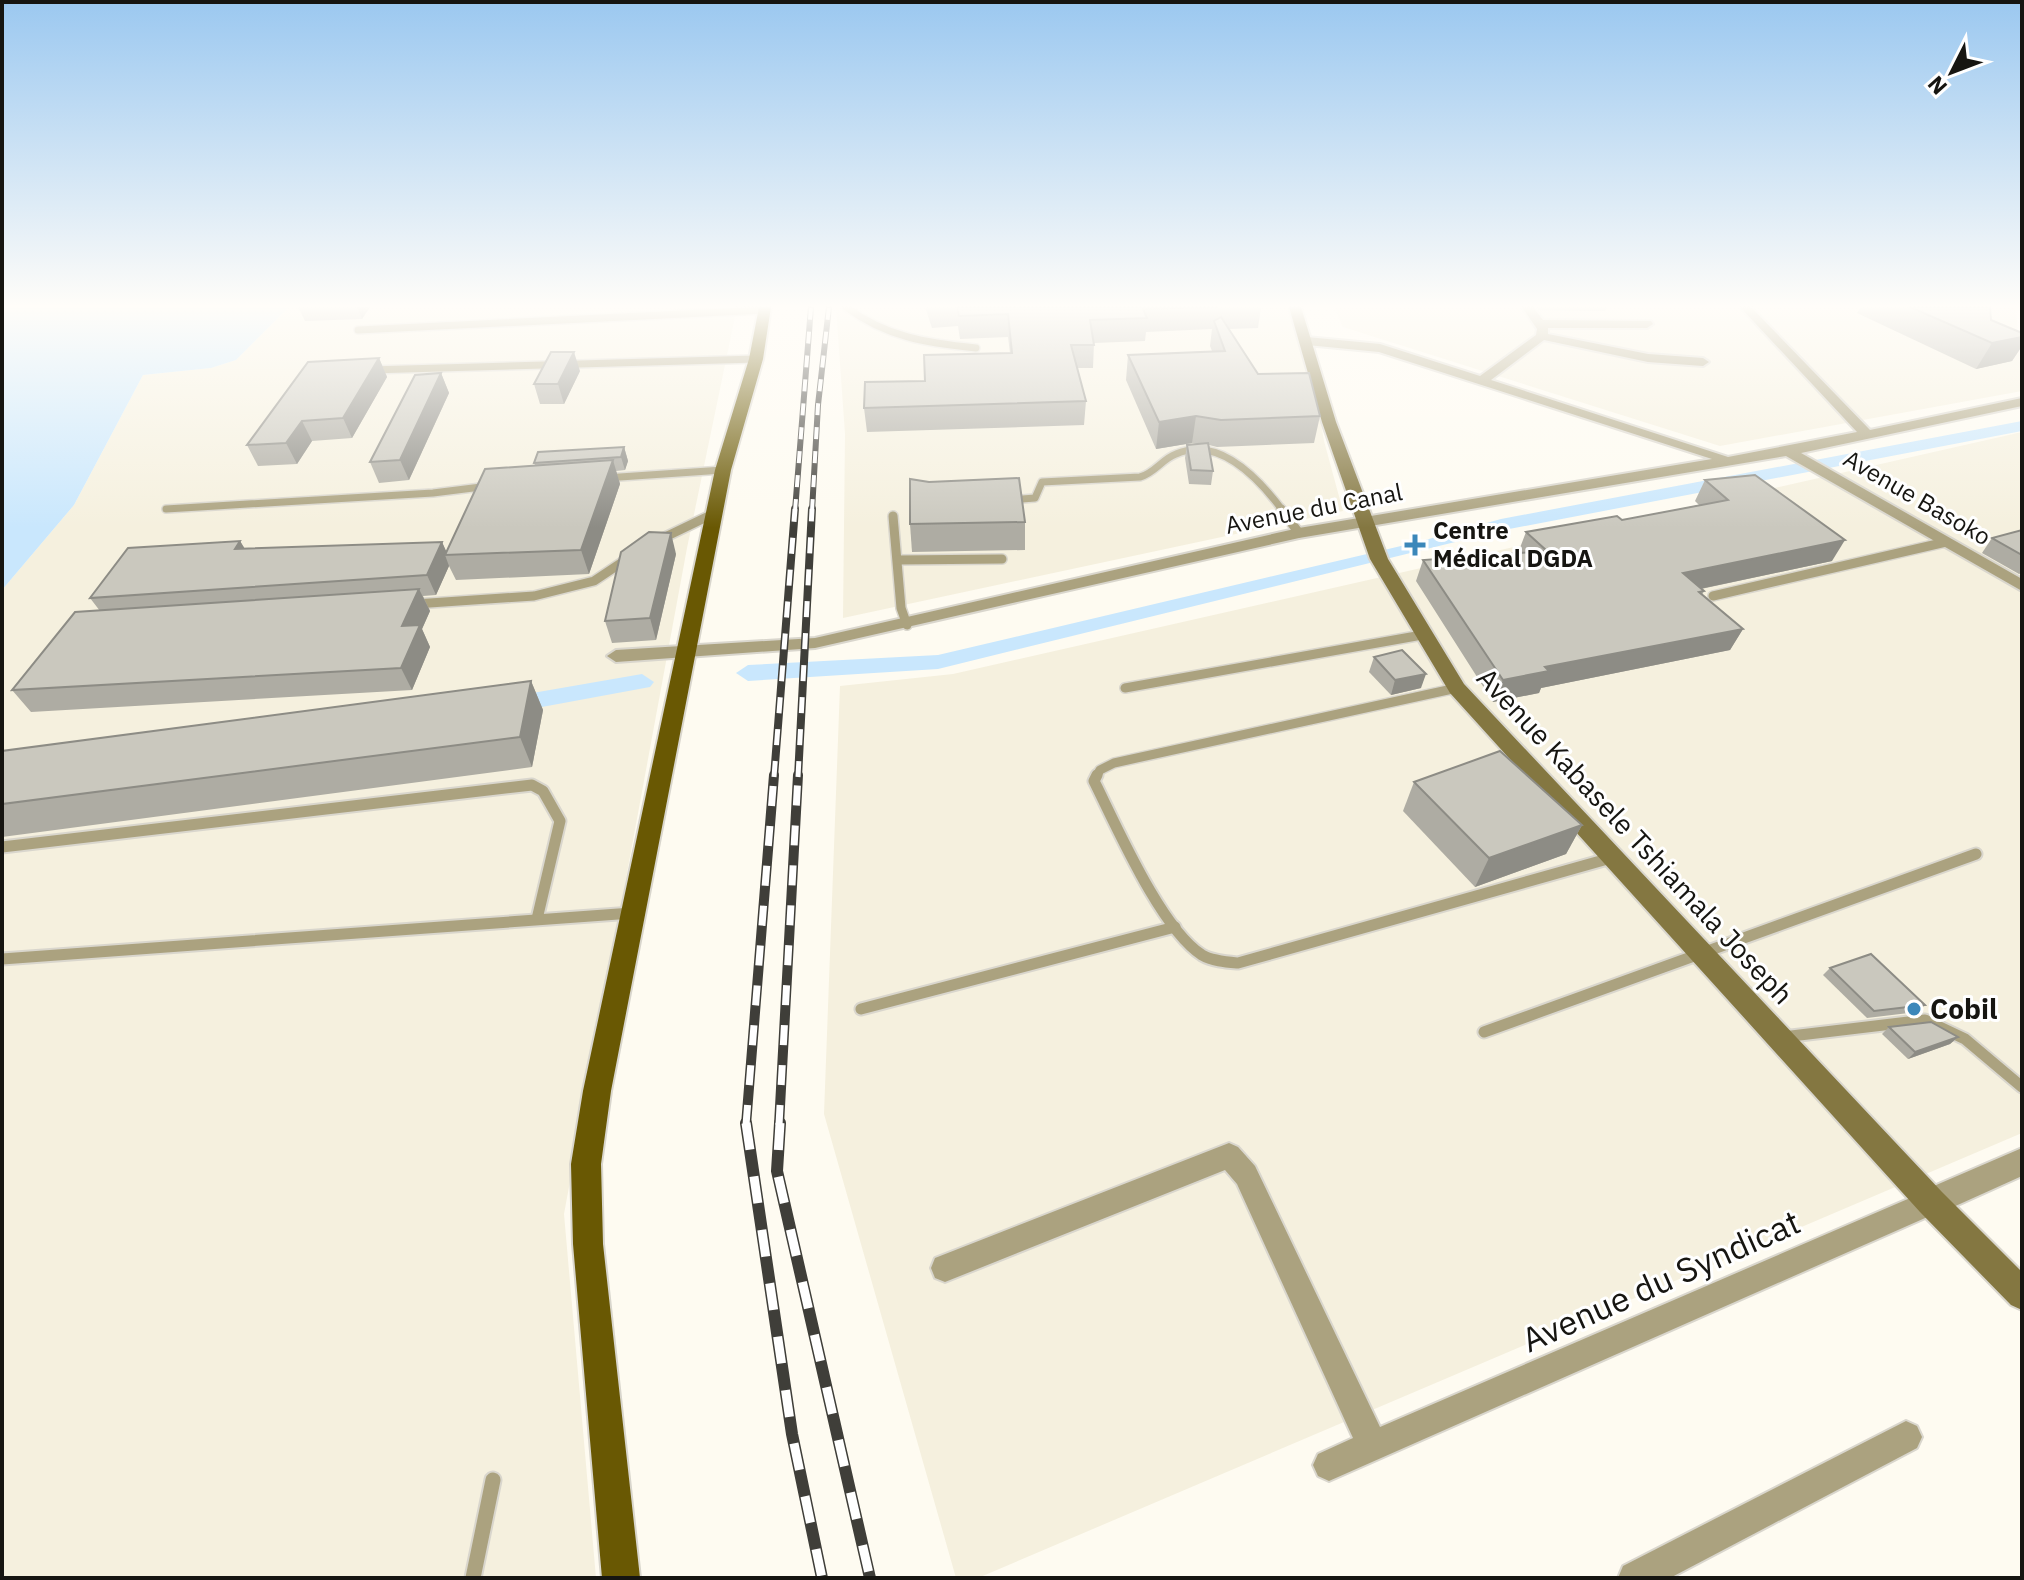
<svg xmlns="http://www.w3.org/2000/svg" width="2024" height="1580" font-family="'IBM Plex Sans',sans-serif">
  <rect width="100%" height="100%" fill="#fefbf1"/>
  <g fill="#f5f0de">
    <path d="M289 307H737L687 548 564 1214 596 1578H2V590L74 505 143 375 211 368 236 360Z"/>
    <path d="M836 307H1289L1314 382 1324 441 1343 511 843 618 845 434Z"/>
    <path d="M1334 307H2016L2022 391 1720 446 1343 327Z"/>
    <path d="M2022 432V1133L978 1578H956L824 1114 840 686 953 674Z"/>
  </g>
  <path fill="#c9e7fd" d="M2 307H289L236 360 211 368 143 375 74 505 2 590Z"/>
  <g fill="none" stroke-linecap="round" stroke-linejoin="round">
    <g fill="#c9e7fd" fill-rule="evenodd">
      <path d="M2022 421V431L1504 530 938 669 748 681 736 673 748 665 938 655 1418 542 1501 519Z"/>
      <path d="M642 674 654 682 650 687 504 714 492 706 504 698Z"/>
    </g>
    <g stroke="#d9d6cd" stroke-width="10">
      <g id="service-far3">
        <path d="M846 307C886 337 927 343 976 348"/>
        <path d="M358 330 765 310"/>
        <path d="M370 370 756 359"/>
        <path d="M605 478 723 470"/>
        <path d="M1008 500 1035 498 1042 482 1140 477C1155 473 1162 459 1176 454 1220 435 1260 480 1283 511"/>
        <path d="M166 509 433 493 489 486"/>
      </g>
    </g>
    <g stroke="#d9d6cd" stroke-width="12">
      <g id="service-far2">
        <path d="M1281 509 1299 533"/>
        <path d="M893 516 901 608 907 625"/>
        <path d="M661 539 715 513"/>
        <path d="M898 560 1002 559"/>
        <path d="M1713 596 1946 542"/>
        <path d="M415 604 534 596 594 581 627 559"/>
        <path d="M1125 688 1422 635"/>
        <path d="M1096 777 1100 770 1114 763 1457 688"/>
      </g>
    </g>
    <g stroke="#d9d6cd" stroke-width="15">
      <g id="service-far1">
        <path d="M1097 775 1094 781C1116 825 1161 929 1202 955 1212 961 1226 962 1238 963L1611 858"/>
        <path d="M2 847 532 785 543 791 560 821 537 919"/>
        <path d="M2 959 632 913"/>
        <path d="M861 1009 1175 927"/>
        <path d="M1484 1032 1976 854"/>
        <path d="M1783 1037 1925 1020 1965 1039 2022 1087"/>
      </g>
    </g>
    <g stroke="#d9d6cd" stroke-width="19">
      <path id="service" d="M473 1578 493 1480"/>
    </g>
    <g stroke="#d9d6cd" stroke-width="4">
      <g id="minor">
        <path d="M1522 307H1533L1543 320 1651 321 1653 324 1647 328H1548V334L1648 354 1703 358 1709 362 1703 366 1648 362 1544 340 1491 380 1728 457 1857 432 1740 307H1751L1870 430 2022 398V406L1801 453 2022 579V591L1786 456 1299 538 815 648 616 662 607 656 616 650 815 638 1299 528 1712 459 1379 352 1307 345 1301 341 1307 337 1380 344 1480 376 1536 335 1537 329Z"/>
        <path d="M1229 1143 1238 1147 1255 1166 1380 1427 1931 1189 1941 1193 1945 1202 1941 1211 1329 1481 1318 1476 1313 1465 1318 1454 1353 1438 1237 1184 1225 1170 945 1282 935 1278 931 1268 935 1258Z"/>
        <path d="M1906 1421 1917 1426 1922 1437 1917 1448 1670 1578H1618L1623 1566Z"/>
      </g>
    </g>
    <g stroke="#d9d6cd" stroke-width="4">
      <path id="tertiary" d="M2022 1148V1176L1931 1217 1920 1212 1916 1202 1920 1192Z"/>
    </g>
    <g stroke="#d9d6cd" stroke-width="4">
      <path id="secondary" d="M1289 307H1301L1336 422 1388 559 1464 684 1942 1192 2022 1272V1310L2011 1305 1920 1212 1450 693 1370 559 1322 422Z"/>
    </g>
    <g stroke="#d9d6cd" stroke-width="4">
      <path id="primary" d="M759 307H771L763 359 731 470 611 1091 601 1164 603 1244 640 1578H602L573 1244 571 1164 583 1091 715 470 749 359Z"/>
    </g>
    <use href="#service-far3" stroke="#aba27f" stroke-width="7"/>
    <use href="#service-far2" stroke="#aba27f" stroke-width="9"/>
    <use href="#service-far1" stroke="#aba27f" stroke-width="11"/>
    <use href="#service" stroke="#aba27f" stroke-width="15"/>
    <use href="#minor" fill="#aba27f" fill-rule="evenodd"/>
    <use href="#tertiary" fill="#aba27f" fill-rule="evenodd"/>
    <use href="#secondary" fill="#847741" fill-rule="evenodd"/>
    <use href="#primary" fill="#695803" fill-rule="evenodd"/>
    <g stroke="#3f3e39" stroke-width="6">
      <g id="rail-far3">
        <path d="M795 511 811 307"/>
        <path d="M812 511 818 405 829 307"/>
      </g>
    </g>
    <g stroke="#3f3e39" stroke-width="8">
      <g id="rail-far2">
        <path d="M774 777 795 509"/>
        <path d="M798 777 812 509"/>
      </g>
    </g>
    <g stroke="#3f3e39" stroke-width="10">
      <g id="rail-far1">
        <path d="M746 1125 774 775"/>
        <path d="M779 1125 798 775"/>
      </g>
    </g>
    <g stroke="#3f3e39" stroke-width="12">
      <g id="rail">
        <path d="M746 1123 792 1434 822 1578"/>
        <path d="M780 1123 777 1171 870 1578"/>
      </g>
    </g>
    <use href="#rail-far3" stroke="#fff" stroke-width="4" stroke-dasharray="12" stroke-linecap="butt"/>
    <use href="#rail-far2" stroke="#fff" stroke-width="5" stroke-dasharray="16" stroke-linecap="butt"/>
    <use href="#rail-far1" stroke="#fff" stroke-width="7" stroke-dasharray="20" stroke-linecap="butt"/>
    <use href="#rail" stroke="#fff" stroke-width="9" stroke-dasharray="27" stroke-linecap="butt"/>
  </g>
  <g fill="#aeaca3">
    <path d="M298 307H370L362 319 305 321Z"/>
    <path d="M925 307H1261L1258 328 1229 329 1258 374 1320 416 1314 443 1217 447 1209 445 1213 471 1211 485 1189 484 1185 458 1187 445 1198 444 1192 443 1156 449 1126 380 1128 355 1212 351 1210 346 1212 329 1146 332 1145 341 1094 343 1093 368H1077L1086 401 1084 425 867 432 864 408 925 381 1010 353 1008 337 960 339 958 326 932 328Z"/>
    <path d="M1536 307H1607L1605 311 1539 310Z"/>
    <path d="M1861 307H1990L1991 320 2022 333V346L2012 361 1976 369 1857 313Z"/>
    <path d="M379 358 387 377 352 438 312 441 297 464 258 466 247 445Z"/>
    <path d="M580 371 564 404H540L534 384Z"/>
    <path d="M441 373 449 393 409 480 379 483 370 462Z"/>
    <path d="M624 447 628 461 625 470 616 471 620 484 589 574 456 580 449 566 436 595 423 596 430 611 422 629 430 647 412 690 31 712 12 690 100 611 90 598 240 541 245 549 442 542 446 552 535 465 534 463Z"/>
    <path d="M1705 480 1832 561 1701 589 1704 591 1702 595 1743 629 1730 650 1541 688 1539 693 1493 702 1416 581 1423 560 1518 553 1526 532 1622 520 1699 505 1695 501Z"/>
    <path d="M1025 522V550L912 552 910 524Z"/>
    <path d="M2022 530V573L2019 574 1982 553 1992 538Z"/>
    <path d="M676 554 656 640 612 643 605 621Z"/>
    <path d="M1374 657 1421 688 1391 695 1369 672Z"/>
    <path d="M531 681 543 710 532 767 2 837V751Z"/>
    <path d="M1414 782 1582 825 1566 854 1475 887 1403 811Z"/>
    <path d="M1830 968 1925 1005 1917 1012 1867 1018 1823 975Z"/>
    <path d="M1889 1027 1958 1037 1950 1044 1908 1059 1882 1034Z"/>
  </g>
  <g fill="#8d8c85">
    <path d="M357 307H370L362 319Z"/>
    <path d="M2022 337V346L2012 361 1976 369 1992 343Z"/>
    <path d="M574 352 580 371 564 404 558 384Z"/>
    <path d="M379 358 387 377 352 438 343 418Z"/>
    <path d="M441 373 449 393 409 480 400 460Z"/>
    <path d="M1196 416 1192 443 1156 449 1159 422Z"/>
    <path d="M302 421 312 441 297 464 286 443Z"/>
    <path d="M624 447 628 461 625 470 621 457Z"/>
    <path d="M613 460 620 484 589 574 581 550Z"/>
    <path d="M671 533 676 554 656 640 650 618Z"/>
    <path d="M1845 540 1832 561 1671 595 1683 573Z"/>
    <path d="M240 541 252 561 235 549Z"/>
    <path d="M442 542 448 555H445L449 566 436 595 427 575Z"/>
    <path d="M419 589 430 611 422 629 430 647 412 690 401 668 402 626Z"/>
    <path d="M1743 629 1730 650 1541 688 1539 693 1493 702 1503 680 1545 667Z"/>
    <path d="M1426 674 1421 688 1391 695 1395 680Z"/>
    <path d="M531 681 543 710 532 767 520 737Z"/>
    <path d="M1582 825 1566 854 1475 887 1489 858Z"/>
    <path d="M1958 1037 1950 1044 1908 1059 1915 1052Z"/>
  </g>
  <g fill="#cac8be" stroke="#8d8c85" stroke-width="2">
    <path d="M957 307H1217L1143 309 1147 318 1090 320 1094 345H1071L1086 401 864 408 865 382 925 381 924 355 1012 353 1008 314 959 316Z"/>
    <path d="M1910 307H1990L1991 320 2022 333V337L1992 343Z"/>
    <path d="M1221 317 1258 374 1309 373 1320 416 1221 420 1196 416 1159 422 1128 355 1225 351 1214 321Z"/>
    <path d="M551 352H574L558 384H534Z"/>
    <path d="M379 358 343 418 302 421 286 443 247 445 308 362Z"/>
    <path d="M441 373 400 460 370 462 415 375Z"/>
    <path d="M1208 443 1213 471 1191 470 1187 445Z"/>
    <path d="M624 447 621 457 534 463 538 452Z"/>
    <path d="M613 460 581 550 445 555 485 469Z"/>
    <path d="M1755 475 1845 540 1683 573 1704 591 1699 592 1743 629 1545 667 1549 671 1503 680 1423 560 1547 551 1526 532 1617 516 1622 520 1728 500 1705 480Z"/>
    <path d="M1019 478 1025 522 910 524V479L929 482Z"/>
    <path d="M2022 530V555L1992 538Z"/>
    <path d="M649 532 671 533 650 618 605 621 621 552Z"/>
    <path d="M240 541 235 549 442 542 427 575 90 598 128 548Z"/>
    <path d="M419 589 402 626 420 625 401 668 12 690 75 612Z"/>
    <path d="M1402 650 1426 674 1395 680 1374 657Z"/>
    <path d="M531 681 520 737 2 804V751Z"/>
    <path d="M1500 751 1582 825 1489 858 1414 782Z"/>
    <path d="M1871 954 1925 1005 1874 1011 1830 968Z"/>
    <path d="M1931 1022 1958 1037 1915 1052 1889 1027Z"/>
  </g>
  <linearGradient id="sky" x2="0" y2="1"><stop stop-color="#9bc8f0"/><stop offset="0.58" stop-color="#fffdf9"/><stop offset="1" stop-color="#fffdf9" stop-opacity="0"/></linearGradient>
  <rect width="2024" height="528" fill="url(#sky)"/>
  <g fill="#3b87ba" stroke="#fff" stroke-width="3">
    <path d="M1411 533h8v8h8v8h-8v8h-8v-8h-8v-8h8z"/>
    <circle cx="1914" cy="1009" r="8"/>
  </g>
  <g text-anchor="middle" stroke-width="6" stroke-linejoin="round" paint-order="stroke">
    <g font-size="24" fill="#161511" stroke="#fff">
      <text transform="translate(1917 498) rotate(30)" y="8">Avenue Basoko</text>
      <text transform="translate(1314 509) rotate(-11)" y="8">Avenue du Canal</text>
    </g>
    <g font-size="24" font-weight="bold" fill="#161511" stroke="#fff" text-anchor="start">
      <text x="1433" y="539">Centre<tspan x="1433" dy="28">Médical DGDA</tspan></text>
    </g>
    <g font-size="28" fill="#161511" stroke="#fff">
      <text transform="translate(1635 836) rotate(47)" y="10">Avenue Kabasele Tshiamala Joseph</text>
    </g>
    <g font-size="28" font-weight="bold" fill="#161511" stroke="#fff" text-anchor="start">
      <text x="1930" y="1019">Cobil</text>
    </g>
    <g font-size="34" fill="#161511" stroke="#fff">
      <text transform="translate(1661 1281) rotate(-24)" y="12">Avenue du Syndicat</text>
    </g>
  </g>
  <rect width="2024" height="1580" fill="none" stroke="#161511" stroke-width="8"/>
  <g transform="translate(1952 72) rotate(228)" stroke="#ffffff" stroke-width="6" paint-order="stroke">
  <path d="M0-6L14 30L0 20L-14 30Z" fill="#161511"/>
  <text y="-12" font-size="22" font-weight="bold" text-anchor="middle" fill="#161511">N</text>
  </g>
</svg>
